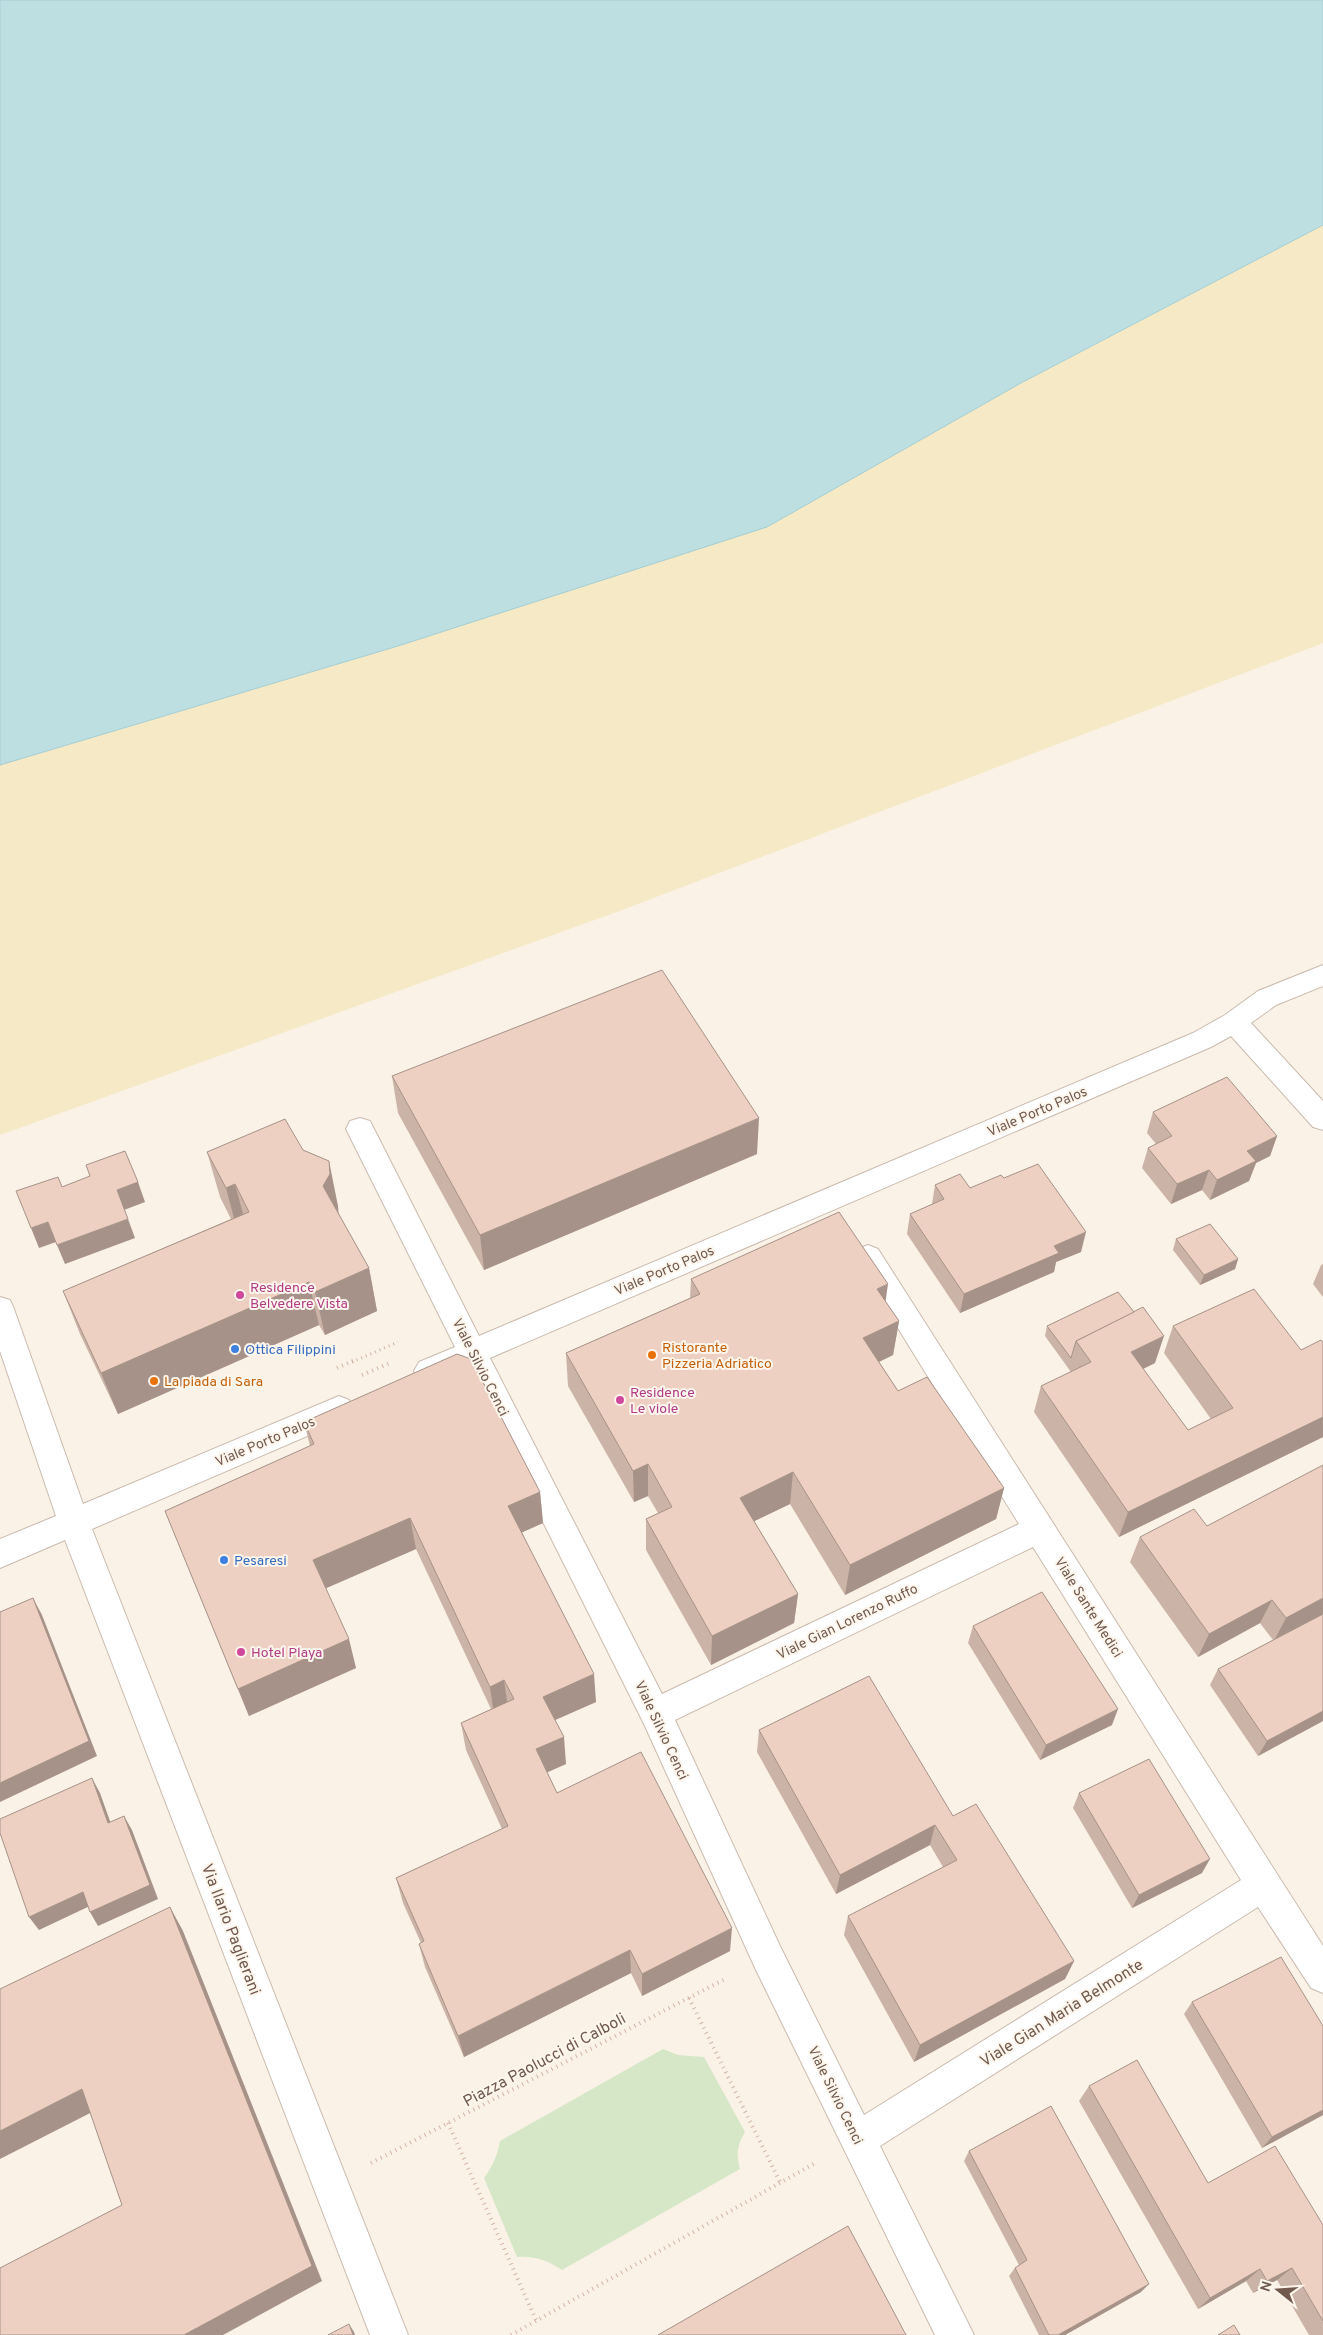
<svg xmlns="http://www.w3.org/2000/svg" width="1323" height="2335" font-family="Overpass,sans-serif">
  <rect width="100%" height="100%" fill="#faf2e7"/>
  <path fill="#d6e7c7" d="M663 2049 678 2055 704 2057 745 2132C737 2145 736 2154 740 2169L562 2270C546 2260 535 2256 517 2257L484 2178C493 2166 497 2156 500 2141Z"/>
  <path fill="#f6e9c5" d="M1323 225V643L614 913 0 1135V765L398 646 1021 383Z"/>
  <path fill="#bddfe2" stroke="#a5ced3" d="M0 0H1323V225L1021 383 767 527 398 646 0 765Z"/>
  <g fill="none" stroke-linecap="round" stroke-linejoin="round">
    <g stroke="#cbbaae" stroke-width="2">
      <g id="minor">
        <path d="M1323 965V986L1276 1005 1251 1023 1323 1101V1130L1313 1127 1231 1036 1211 1047 490 1358 662 1694 1019 1524 854 1257 858 1249 868 1245 878 1249 1323 1946V1993L1311 1988 1258 1907 880 2146 974 2335H935L756 1970 644 1724 466 1368 429 1384 419 1380 414 1371 419 1362 455 1347 346 1129 350 1121 360 1118 370 1121 479 1336 1193 1033 1225 1015 1258 991ZM1033 1547 1241 1880 864 2115 780 1946 675 1720Z"/>
        <path d="M0 1297 10 1300 14 1309 83 1504 339 1396 349 1400 354 1409 349 1418 92 1529 408 2335H370L65 1540 0 1568V1539L56 1516 0 1351Z"/>
      </g>
    </g>
    <path stroke="#d2b4a5" stroke-width="3" stroke-dasharray="1 4" stroke-linecap="butt" d="M352 1362 398 1342"/>
    <g stroke="#d2b4a5" stroke-width="4" stroke-dasharray="1 4.5" stroke-linecap="butt">
      <path d="M337 1368 355 1360"/>
      <path d="M362 1375 390 1363"/>
      <path d="M689 1998 780 2182"/>
      <path d="M448 2123 536 2320"/>
      <path d="M371 2163 727 1978"/>
      <path d="M511 2335 817 2162"/>
    </g>
    <use href="#minor" fill="#fff" fill-rule="evenodd"/>
  </g>
  <g fill="#ccb3a7">
    <path d="M392 1076 757 1154 484 1270 398 1113Z"/>
    <path d="M1153 1112 1277 1136 1270 1156 1256 1163 1249 1181 1210 1200 1202 1190 1171 1204 1142 1168 1148 1148 1156 1144 1147 1133Z"/>
    <path d="M303 1150 338 1206V1214L369 1268 377 1311 325 1335 319 1325 118 1414 80 1334 63 1291 231 1219 220 1197 207 1152Z"/>
    <path d="M1004 1178 1081 1252 1056 1262 1054 1272 960 1313 907 1234 910 1214 932 1204 935 1185 970 1188Z"/>
    <path d="M1176 1239 1238 1259 1235 1269 1200 1285 1173 1250Z"/>
    <path d="M1323 1264V1297L1313 1284 1321 1265Z"/>
    <path d="M691 1279 885 1301 899 1321 893 1355 879 1362 898 1391 1004 1488 996 1519 845 1595 790 1504 754 1521 798 1594 794 1623 711 1665 646 1550V1519L658 1513 648 1496 634 1502 568 1386 566 1353 690 1298Z"/>
    <path d="M1047 1326 1155 1363 1143 1369 1188 1430 1211 1419 1164 1353 1173 1326 1301 1350 1323 1342V1437L1119 1537 1034 1412 1041 1386 1071 1372 1045 1336Z"/>
    <path d="M304 1422 540 1492 543 1523 522 1532 596 1702 555 1720 566 1764 547 1772 557 1793 730 1951 642 1996 631 1973 464 2057 425 1967 419 1944 421 1943 403 1903 396 1878 502 1829 466 1750 461 1723 491 1709 416 1549 326 1588 356 1668 249 1716 165 1511 310 1446Z"/>
    <path d="M1207 1526 1323 1614V1721L1258 1756 1210 1685 1218 1669 1273 1640 1260 1623 1198 1657 1130 1562 1140 1537Z"/>
    <path d="M973 1626 1112 1725 1040 1760 968 1643Z"/>
    <path d="M759 1730 953 1816 1074 1961 1065 1979 914 2062 844 1935 848 1916 943 1867 930 1845 836 1894 757 1752Z"/>
    <path d="M1079 1793 1202 1873 1132 1908 1073 1808Z"/>
    <path d="M1192 2002 1323 2026V2115L1262 2148 1184 2014Z"/>
    <path d="M1089 2086 1208 2183 1323 2225V2335H1309L1277 2280 1253 2293 1246 2281 1198 2309 1079 2101Z"/>
    <path d="M969 2151 1141 2292 1065 2335H1039L1009 2276 1015 2268 1019 2265 964 2161Z"/>
  </g>
  <g fill="#a69288">
    <path d="M759 1118 757 1154 484 1270 480 1235Z"/>
    <path d="M1277 1136 1270 1156 1256 1163 1249 1181 1210 1200 1217 1180 1247 1151Z"/>
    <path d="M329 1161 338 1206 339 1219 323 1186Z"/>
    <path d="M1209 1170 1202 1190 1171 1204 1177 1184Z"/>
    <path d="M138 1182 145 1202 124 1210 117 1190Z"/>
    <path d="M235 1184 247 1229 238 1233 226 1188Z"/>
    <path d="M128 1219 135 1238 65 1264 57 1245Z"/>
    <path d="M48 1222 56 1242 39 1248 31 1228Z"/>
    <path d="M1086 1232 1081 1252 1056 1262 1054 1272 960 1313 964 1294 1054 1246Z"/>
    <path d="M1238 1259 1235 1269 1200 1285 1204 1275Z"/>
    <path d="M369 1268 377 1311 325 1335 315 1292Z"/>
    <path d="M309 1282 319 1325 118 1414 101 1373Z"/>
    <path d="M888 1284 883 1319 877 1289Z"/>
    <path d="M899 1321 893 1355 858 1372 863 1338Z"/>
    <path d="M1164 1336 1155 1363 1122 1379 1131 1352Z"/>
    <path d="M1323 1417V1437L1119 1537 1128 1512Z"/>
    <path d="M648 1464V1496L634 1502 633 1471Z"/>
    <path d="M793 1472 790 1504 738 1529 740 1498Z"/>
    <path d="M1004 1488 996 1519 845 1595 850 1565Z"/>
    <path d="M540 1492 543 1523 512 1537 508 1506Z"/>
    <path d="M410 1518 416 1549 322 1590 313 1560Z"/>
    <path d="M798 1594 794 1623 711 1665 712 1636Z"/>
    <path d="M33 1598 42 1615 97 1756 0 1802V1783Z"/>
    <path d="M1323 1598V1614L1274 1641 1286 1618Z"/>
    <path d="M1272 1600 1260 1623 1198 1657 1209 1634Z"/>
    <path d="M349 1639 356 1668 249 1716 238 1689Z"/>
    <path d="M594 1674 596 1702 546 1724 543 1697Z"/>
    <path d="M504 1680 508 1708 494 1715 490 1687Z"/>
    <path d="M1118 1709 1112 1725 1040 1760 1046 1745Z"/>
    <path d="M1323 1711V1721L1258 1756 1267 1741Z"/>
    <path d="M564 1737 566 1764 539 1776 536 1749Z"/>
    <path d="M92 1778 100 1793 116 1838 108 1823Z"/>
    <path d="M124 1816 132 1830 158 1899 98 1926 90 1912Z"/>
    <path d="M935 1825 930 1845 836 1894 840 1875Z"/>
    <path d="M1210 1859 1202 1873 1132 1908 1139 1895Z"/>
    <path d="M83 1892 92 1905 39 1930 29 1917Z"/>
    <path d="M170 1907 183 1931 322 2281 223 2335H184Z"/>
    <path d="M732 1928 730 1951 642 1996V1974Z"/>
    <path d="M630 1950 631 1973 464 2057 458 2036Z"/>
    <path d="M1074 1961 1065 1979 914 2062 920 2045Z"/>
    <path d="M82 2089 98 2109 0 2159V2131Z"/>
    <path d="M1323 2110V2115L1262 2148 1272 2137Z"/>
    <path d="M1292 2268 1277 2280 1253 2293 1267 2281Z"/>
    <path d="M1260 2269 1246 2281 1198 2309 1210 2298Z"/>
    <path d="M1149 2284 1141 2292 1065 2335H1058Z"/>
    <path d="M349 2324 354 2332 355 2335H353Z"/>
  </g>
  <g fill="#edd0c2" stroke="#a69288">
    <path d="M662 970 759 1118 480 1235 392 1076Z"/>
    <path d="M1227 1077 1277 1136 1247 1151 1256 1161 1217 1180 1209 1170 1177 1184 1148 1148 1172 1136 1153 1112Z"/>
    <path d="M285 1119 303 1150 329 1161 330 1174 323 1186 369 1268 315 1292 309 1282 101 1373 63 1291 249 1212 235 1184 226 1188 207 1152Z"/>
    <path d="M125 1151 138 1182 117 1190 128 1219 57 1245 48 1222 31 1228 16 1191 58 1177 62 1187 90 1176 86 1165Z"/>
    <path d="M1038 1164 1086 1232 1054 1246 1059 1253 964 1294 910 1214 944 1199 935 1185 960 1174 970 1188 1001 1175 1004 1178Z"/>
    <path d="M839 1212 888 1284 877 1289 899 1321 863 1338 898 1391 927 1377 1004 1488 850 1565 793 1472 740 1498 798 1594 712 1636 646 1519 672 1507 648 1464 633 1471 566 1353 700 1294 691 1279Z"/>
    <path d="M1210 1224 1238 1259 1204 1275 1176 1239Z"/>
    <path d="M1254 1289 1301 1350 1321 1340 1323 1342V1417L1128 1512 1041 1386 1091 1362 1076 1341 1143 1307 1164 1336 1131 1352 1188 1430 1233 1408 1173 1326Z"/>
    <path d="M1118 1292 1134 1312 1076 1341 1071 1358 1047 1326Z"/>
    <path d="M457 1354 471 1359 540 1492 508 1506 594 1674 543 1697 564 1737 536 1749 557 1793 641 1752 732 1928 642 1974 630 1950 458 2036 419 1944 424 1941 396 1878 508 1826 461 1723 514 1699 504 1680 490 1687 410 1518 313 1560 349 1639 238 1689 165 1511 314 1444 304 1422Z"/>
    <path d="M1323 1465V1598L1286 1618 1272 1600 1209 1634 1140 1537 1194 1509 1207 1526Z"/>
    <path d="M1042 1592 1118 1709 1046 1745 973 1626Z"/>
    <path d="M33 1598 89 1741 0 1783V1612Z"/>
    <path d="M1323 1614V1711L1267 1741 1218 1669Z"/>
    <path d="M869 1676 953 1816 976 1804 1074 1961 920 2045 848 1916 957 1860 935 1825 840 1875 759 1730Z"/>
    <path d="M1149 1759 1210 1859 1139 1895 1079 1793Z"/>
    <path d="M92 1778 108 1823 124 1816 150 1885 90 1912 83 1892 29 1917 0 1833V1819Z"/>
    <path d="M170 1907 312 2266 184 2335H0V2268L122 2205 82 2089 0 2131V1989Z"/>
    <path d="M1281 1957 1323 2026V2110L1272 2137 1192 2002Z"/>
    <path d="M1137 2060 1208 2183 1275 2146 1323 2225V2321L1292 2268 1267 2281 1260 2269 1210 2298 1089 2086Z"/>
    <path d="M1051 2106 1149 2284 1058 2335H1049L1015 2268 1027 2260 969 2151Z"/>
    <path d="M848 2226 906 2335H658Z"/>
    <path d="M349 2324 353 2335H328Z"/>
    <path d="M1234 2325 1240 2335H1218Z"/>
  </g>
  <g fill="#d1479c" stroke="#fdf6ed" stroke-width="2">
    <circle cx="240" cy="1295" r="5"/>
    <circle cx="620" cy="1400" r="5"/>
    <circle cx="241" cy="1652" r="5"/>
  </g>
  <g fill="#3f7fe0" stroke="#fdf6ed" stroke-width="2">
    <circle cx="235" cy="1349" r="5"/>
    <circle cx="224" cy="1560" r="5"/>
  </g>
  <g fill="#e8710a" stroke="#fdf6ed" stroke-width="2">
    <circle cx="652" cy="1355" r="5"/>
    <circle cx="154" cy="1381" r="5"/>
  </g>
  <g text-anchor="middle" stroke-width="4" stroke-linejoin="round" paint-order="stroke">
    <g font-size="14" fill="#72594e" stroke="#fdf6ed">
      <text transform="translate(1037 1111) rotate(-23)" y="5">Viale Porto Palos</text>
      <text transform="translate(664 1270) rotate(-23)" y="5">Viale Porto Palos</text>
      <text transform="translate(481 1367) rotate(63)" y="5">Viale Silvio Cenci</text>
      <text transform="translate(265 1441) rotate(-23)" y="5">Viale Porto Palos</text>
      <text transform="translate(1089 1607) rotate(58)" y="5">Viale Sante Medici</text>
      <text transform="translate(847 1621) rotate(-26)" y="5">Viale Gian Lorenzo Ruffo</text>
      <text transform="translate(662 1730) rotate(65)" y="5">Viale Silvio Cenci</text>
      <text transform="translate(836 2095) rotate(64)" y="5">Viale Silvio Cenci</text>
    </g>
    <g font-size="14" fill="#b23c85" stroke="#fdf6ed" text-anchor="start">
      <text x="250" y="1292">Residence<tspan x="250" dy="16">Belvedere Vista</tspan></text>
      <text x="630" y="1397">Residence<tspan x="630" dy="16">Le viole</tspan></text>
      <text x="251" y="1657">Hotel Playa</text>
    </g>
    <g font-size="14" fill="#c56008" stroke="#fdf6ed" text-anchor="start">
      <text x="662" y="1352">Ristorante<tspan x="662" dy="16">Pizzeria Adriatico</tspan></text>
      <text x="164" y="1386">La piada di Sara</text>
    </g>
    <g font-size="14" fill="#366cbe" stroke="#fdf6ed" text-anchor="start">
      <text x="245" y="1354">Ottica Filippini</text>
      <text x="234" y="1565">Pesaresi</text>
    </g>
    <g font-size="16" fill="#72594e" stroke="#fdf6ed">
      <text transform="translate(232 1929) rotate(69)" y="6">Via Ilario Paglierani</text>
      <text transform="translate(1061 2012) rotate(-32)" y="6">Viale Gian Maria Belmonte</text>
      <text transform="translate(544 2059) rotate(-28)" y="6">Piazza Paolucci di Calboli</text>
    </g>
  </g>
  <g transform="translate(1278 2290) rotate(287)" stroke="#fdf6ed" stroke-width="4" paint-order="stroke">
  <path d="M0-4L9 19L0 12L-9 19Z" fill="#72594e"/>
  <text y="-8" font-size="14" font-weight="bold" text-anchor="middle" fill="#72594e">N</text>
  </g>
</svg>
